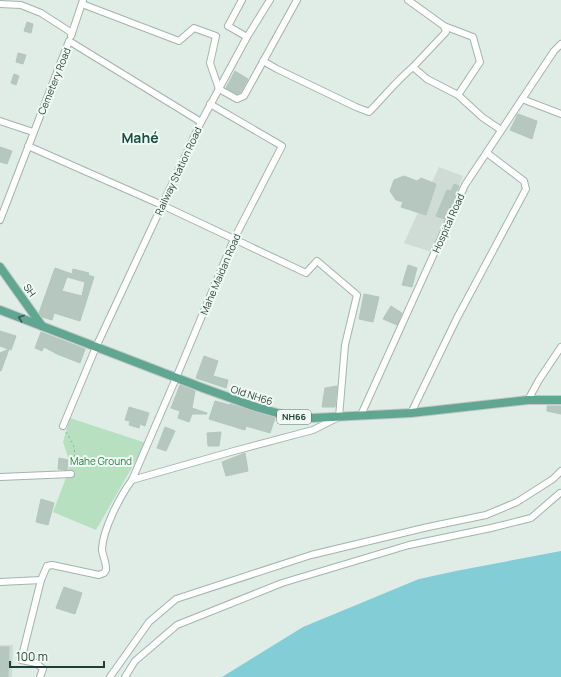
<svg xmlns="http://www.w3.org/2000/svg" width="561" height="677" font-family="Manrope,sans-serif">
  <rect width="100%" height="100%" fill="#e0ece6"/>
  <g fill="#cedcd5">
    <path d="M439 167 463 176 432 252 404 243Z"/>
    <path d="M0 645H13L12 677H0Z"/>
  </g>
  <path fill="#b7e0c0" d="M70 418 146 443 96 530 53 512 66 478 70 463 63 442Z"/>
  <path fill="#83cdd7" d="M561 551V677H222L303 627 419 579 456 571Z"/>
  <g fill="#b5c7bf" stroke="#b2c7bd" fill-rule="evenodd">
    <path d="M27 22 33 24 31 33 24 31Z"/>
    <path d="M18 53 26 55 23 64 16 62Z"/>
    <path d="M235 71 248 79 241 92 237 94 226 88Z"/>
    <path d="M14 74 19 76 16 85 11 83Z"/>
    <path d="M518 114 537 121 532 139 510 130Z"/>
    <path d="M0 147 12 151 7 164 0 162Z"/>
    <path d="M404 176 417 181 421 178 436 184 426 215 401 207 403 202 396 200 390 191 394 180Z"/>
    <path d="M454 184 459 186 445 219 436 216 447 190 451 191Z"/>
    <path d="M408 265 417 268 412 287 402 285Z"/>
    <path d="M55 268 72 274 73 269 89 273 88 275 94 277 80 321 54 313 52 320 42 317 39 313ZM67 277 85 282 82 296 62 291Z"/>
    <path d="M364 294 379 297 373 322 359 319Z"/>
    <path d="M391 306 402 313 397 325 383 319Z"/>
    <path d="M0 331 16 336 11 350 0 346Z"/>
    <path d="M41 332 85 349 80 363 57 354 44 347 42 351 35 348Z"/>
    <path d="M9 349 1 371H0V353Z"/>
    <path d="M204 356 218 361 213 376 228 380 226 388 196 378Z"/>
    <path d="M180 385 195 391 192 408 207 413V414H192L189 422 178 418 180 411 171 408Z"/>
    <path d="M337 386 335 407H322L325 388Z"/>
    <path d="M215 401 230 405V404L275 418 270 433 246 426 245 430 209 419Z"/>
    <path d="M547 406H561V414L547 411Z"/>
    <path d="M129 407 149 413 145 426 140 424 139 428 129 425 130 421 125 420Z"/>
    <path d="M165 427 175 431 166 451 157 448Z"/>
    <path d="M221 432 219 446H208L207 433Z"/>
    <path d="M245 453 248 471 226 476 222 462Z"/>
    <path d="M59 458 68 460 67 470 58 469Z"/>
    <path d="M41 499 54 503 48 525 36 522Z"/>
    <path d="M64 587 82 593 75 614 56 608Z"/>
    <path d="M0 647H9L8 677H0Z"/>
  </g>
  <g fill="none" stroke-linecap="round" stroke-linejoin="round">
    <g stroke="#a2b4ad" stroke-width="8">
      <g id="minor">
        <path d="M242 0 228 26 247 37"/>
        <path d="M408 0 444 26 446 32 413 67"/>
        <path d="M0 4 21 5 41 13 72 33"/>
        <path d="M82 4 179 41 194 28 216 36 210 63 219 89 237 99 244 96 297 0"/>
        <path d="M444 26 473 37 480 62 458 95"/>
        <path d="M71 36 83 0"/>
        <path d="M263 61 277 69 356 107 369 112C384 97 397 80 413 67L427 79 458 95 482 117 501 130"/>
        <path d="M522 99 561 114"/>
        <path d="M0 121 33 132"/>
        <path d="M28 146 162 205 306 273 317 261 357 295 345 345 339 417 313 430 234 451 132 480"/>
        <path d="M0 220 69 41 201 122"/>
        <path d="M528 400 539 380 561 347"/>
        <path d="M411 413 457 318 526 189 524 181 487 153"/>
        <path d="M361 415 465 185 554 51 561 44"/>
        <path d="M63 426 96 347 201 122 247 37 270 0"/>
        <path d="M0 477 71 474"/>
        <path d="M0 582 41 580"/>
        <path d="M40 677 43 669 36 663 21 660 41 580 47 566 52 565 99 575 104 573 106 570C107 562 102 556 102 549 103 529 120 496 132 480L176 378 234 239 282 146 210 104"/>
        <path d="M110 677 149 622 176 599 311 555 428 527 486 515 517 502 553 479 561 471"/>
        <path d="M125 677 135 661 177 625 282 583 409 545 491 528 531 518 560 493"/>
      </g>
    </g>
    <g stroke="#c0c9c6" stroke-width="10">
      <g id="major">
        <path d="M0 267 42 326"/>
        <path d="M0 310 203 388 253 406 291 417 312 418 411 413 528 400H561"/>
      </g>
    </g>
    <path stroke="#7db3a0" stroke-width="1" stroke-dasharray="2 3" stroke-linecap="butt" d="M66 432C76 448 76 449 72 468"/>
    <use href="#minor" stroke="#fff" stroke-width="6"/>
    <use href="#major" stroke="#60a691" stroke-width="8"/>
  </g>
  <defs><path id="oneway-chevron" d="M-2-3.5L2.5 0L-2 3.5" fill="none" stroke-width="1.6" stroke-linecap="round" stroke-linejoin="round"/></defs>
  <use stroke="#325d51" href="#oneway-chevron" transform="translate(21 318) rotate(-160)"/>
  <g text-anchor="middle" stroke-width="4" stroke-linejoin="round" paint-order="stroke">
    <rect fill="#f1f9f4" stroke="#5e766e" stroke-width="1" x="277" y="410" width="34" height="14" rx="3"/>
    <g font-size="9" font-weight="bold" fill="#1f3e35">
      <text x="294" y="420">NH66</text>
    </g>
    <g font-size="10" fill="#1f3e35" stroke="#f1f9f4">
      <text transform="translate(54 81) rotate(-68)" y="4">Cemetery Road</text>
      <text transform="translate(178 171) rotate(-65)" y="4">Railway Station Road</text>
      <text transform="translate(448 223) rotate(-66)" y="4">Hospital Road</text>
      <text transform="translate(220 274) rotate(-67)" y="4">Mahe Maidan Road</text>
      <text transform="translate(30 290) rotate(55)" y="4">SH</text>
      <text transform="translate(252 395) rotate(18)" y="4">Old NH66</text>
    </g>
    <g font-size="10" fill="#267942" stroke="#f1f9f4">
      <text x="101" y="465">Mahe Ground</text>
    </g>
    <g font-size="14" font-weight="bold" fill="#195242" stroke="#f1f9f4">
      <text x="140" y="143">Mahé</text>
    </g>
  </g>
  <path d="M10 661v6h94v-6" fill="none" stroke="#1f3e35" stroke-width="2"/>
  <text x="16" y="661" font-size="12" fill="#1f3e35" stroke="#f1f9f4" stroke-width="3" paint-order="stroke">100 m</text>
</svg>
